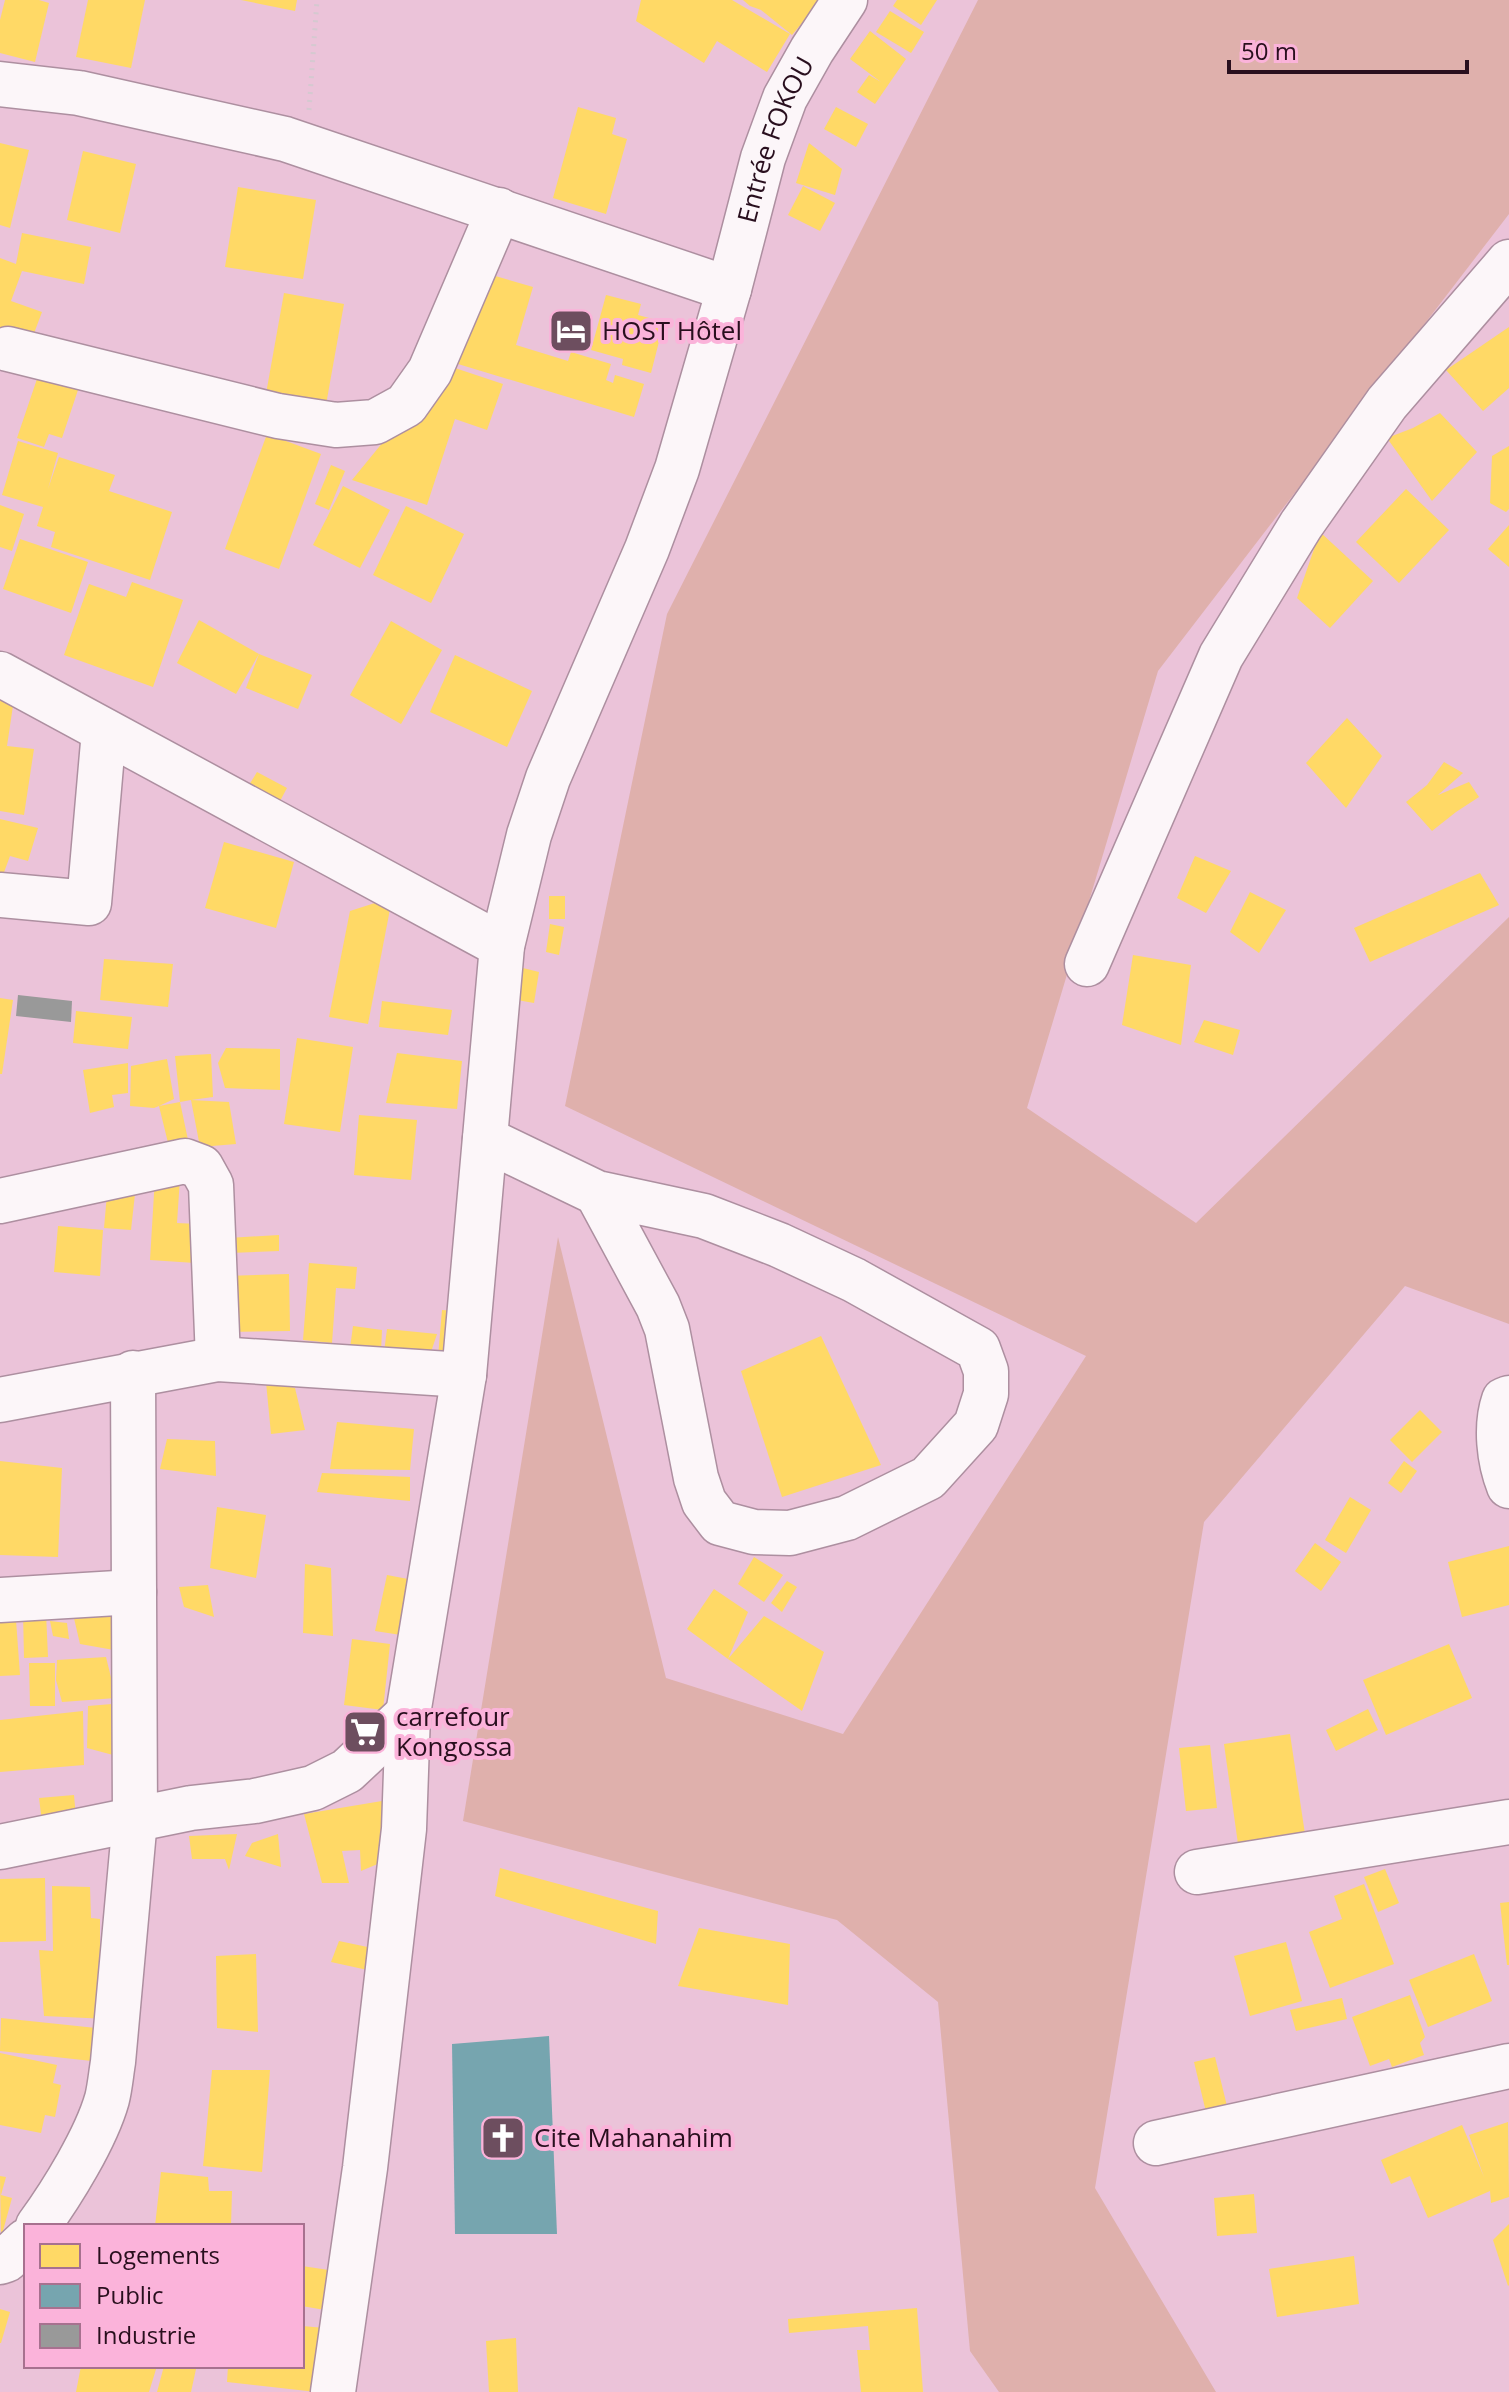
<svg xmlns="http://www.w3.org/2000/svg" width="1509" height="2392" font-family="'Open Sans',sans-serif">
  <rect width="100%" height="100%" fill="#ebc3d9"/>
  <path fill="#dfb0ac" d="M978 0H1509V214L1158 671 1027 1108 1196 1223 1509 917V1324L1405 1286 1204 1522 1095 2188 1216 2392H999L970 2351 938 2002 837 1920 463 1821 558 1237 666 1678 843 1734 1086 1356 565 1106 667 614Z"/>
  <g fill="#ffd966">
    <path d="M5 0H39L49 3 35 62 0 53V20Z"/>
    <path d="M88 0H145L131 68 76 57Z"/>
    <path d="M241 0H297L295 11Z"/>
    <path d="M641 0H732L790 34 767 72 717 41 704 63 636 21Z"/>
    <path d="M743 0H821L792 35 761 10 750 6Z"/>
    <path d="M897 0H937L921 25 893 6Z"/>
    <path d="M890 11 924 32 911 53 876 32Z"/>
    <path d="M870 31 906 59 875 104 857 92 869 75 881 82 850 59Z"/>
    <path d="M578 107 616 118 612 134 627 139 606 214 553 198Z"/>
    <path d="M836 107 868 124 856 147 824 129Z"/>
    <path d="M0 143 29 150 10 228 0 225Z"/>
    <path d="M809 143 842 169 835 195 796 183Z"/>
    <path d="M83 151 136 164 120 233 67 220Z"/>
    <path d="M803 186 835 203 820 231 788 215Z"/>
    <path d="M238 187 316 200 303 279 225 267Z"/>
    <path d="M22 233 91 247 84 284 22 271 11 301 42 312 30 344 0 334V258L16 264Z"/>
    <path d="M485 273 533 287 516 345 568 361 571 352 611 364 606 380 613 383 615 375 644 384 634 417 458 364Z"/>
    <path d="M284 293 344 304 324 416 264 405Z"/>
    <path d="M606 295 641 304 638 315 664 322 651 373 622 365 623 359 591 350Z"/>
    <path d="M1509 327V388L1483 411 1446 370Z"/>
    <path d="M446 365 503 384 487 430 455 419 427 505 352 480Z"/>
    <path d="M38 376 78 390 62 438 49 434 44 447 17 438Z"/>
    <path d="M1440 413 1477 452 1432 501 1387 438 1413 428Z"/>
    <path d="M267 434 321 454 279 569 225 549Z"/>
    <path d="M18 441 58 453 48 489 59 457 115 475 109 491 172 512 150 580 51 547 55 532 37 526 43 507 2 495Z"/>
    <path d="M1509 446V509L1506 512 1490 503 1492 456Z"/>
    <path d="M331 465 345 471 329 510 315 504Z"/>
    <path d="M343 486 390 510 360 568 313 545Z"/>
    <path d="M1406 489 1449 530 1399 583 1356 542Z"/>
    <path d="M0 505 24 514 12 551 0 547Z"/>
    <path d="M406 506 464 534 431 603 373 575Z"/>
    <path d="M1509 525V567L1488 549Z"/>
    <path d="M1320 532 1373 581 1330 628 1297 598Z"/>
    <path d="M20 539 88 562 71 613 3 589Z"/>
    <path d="M132 582 183 600 153 687 64 655 89 584 126 597Z"/>
    <path d="M199 620 259 654 236 694 177 663Z"/>
    <path d="M391 621 442 650 401 724 350 695Z"/>
    <path d="M259 654 312 675 298 709 246 688Z"/>
    <path d="M455 655 532 691 507 747 430 712Z"/>
    <path d="M0 697 14 699 7 746 34 749 24 815 0 811Z"/>
    <path d="M1347 718 1382 756 1346 808 1306 763Z"/>
    <path d="M1444 762 1463 773 1438 795 1469 782 1479 797 1456 812 1432 831 1406 802 1427 785Z"/>
    <path d="M257 772 287 788 280 801 249 785Z"/>
    <path d="M0 819 38 828 28 861 10 856 3 875 0 874Z"/>
    <path d="M224 842 294 862 276 928 205 908Z"/>
    <path d="M1195 856 1231 871 1206 913 1177 898Z"/>
    <path d="M1480 873 1499 905 1370 962 1354 928Z"/>
    <path d="M1250 892 1286 910 1259 953 1230 932Z"/>
    <rect x="549" y="896" width="16" height="23"/>
    <path d="M378 902 391 904 368 1024 329 1017 350 911Z"/>
    <path d="M550 924 564 927 559 955 546 952Z"/>
    <path d="M1133 955 1191 965 1181 1045 1122 1025Z"/>
    <path d="M104 959 173 964 168 1007 100 1000Z"/>
    <path d="M523 968 539 972 534 1003 517 1000Z"/>
    <path d="M0 998 13 1000 2 1074H0Z"/>
    <path d="M382 1001 452 1010 448 1035 379 1027Z"/>
    <path d="M76 1011 132 1017 128 1049 73 1043Z"/>
    <path d="M1204 1020 1240 1030 1233 1055 1194 1042Z"/>
    <path d="M297 1038 353 1047 340 1132 284 1124Z"/>
    <path d="M226 1048 280 1049V1090L225 1088 218 1063Z"/>
    <path d="M397 1053 462 1061 457 1109 386 1103Z"/>
    <path d="M211 1054 213 1097 191 1100 229 1102 236 1144 200 1147 191 1100 180 1102 175 1056Z"/>
    <path d="M167 1059 174 1099 159 1106 180 1102 191 1154 171 1155 159 1106 154 1108 130 1106 131 1066Z"/>
    <path d="M128 1063V1093L112 1095 114 1107 90 1113 83 1070Z"/>
    <path d="M359 1115 417 1120 411 1180 354 1175Z"/>
    <path d="M155 1177 180 1178 177 1223 198 1224 195 1263 150 1260Z"/>
    <path d="M108 1183 136 1185 131 1230 104 1228Z"/>
    <path d="M58 1226 103 1230 100 1276 54 1272Z"/>
    <path d="M279 1235V1251L229 1253 228 1238Z"/>
    <path d="M309 1263 357 1267 355 1289 336 1288 332 1343 303 1340Z"/>
    <path d="M289 1274 290 1331 226 1332 225 1276Z"/>
    <path d="M442 1310 456 1311 452 1359 438 1357Z"/>
    <path d="M353 1326 382 1330 381 1351 350 1348Z"/>
    <path d="M387 1329 437 1334 430 1355 384 1352Z"/>
    <path d="M821 1336 881 1465 782 1497 741 1371Z"/>
    <path d="M266 1382 295 1388 305 1430 271 1434Z"/>
    <path d="M1420 1410 1442 1432 1412 1462 1390 1440Z"/>
    <path d="M337 1422 414 1429 410 1470 330 1469Z"/>
    <path d="M167 1439 215 1441 216 1476 160 1469Z"/>
    <path d="M0 1461 62 1468 58 1557 0 1555Z"/>
    <path d="M1404 1461 1417 1471 1401 1493 1388 1483Z"/>
    <path d="M322 1473 410 1477V1501L317 1492Z"/>
    <path d="M1350 1497 1371 1510 1346 1553 1325 1540Z"/>
    <path d="M217 1507 266 1515 256 1578 210 1568Z"/>
    <path d="M1315 1543 1341 1562 1321 1591 1295 1571Z"/>
    <path d="M1509 1546V1605L1462 1617 1448 1562Z"/>
    <path d="M754 1557 783 1575 764 1602 738 1584Z"/>
    <path d="M305 1564 331 1568 333 1636 303 1633Z"/>
    <path d="M387 1575 408 1579 401 1635 375 1631Z"/>
    <path d="M787 1581 797 1587 782 1612 771 1603Z"/>
    <path d="M208 1585 214 1617 184 1607 179 1587Z"/>
    <path d="M714 1589 748 1612 728 1659 764 1616 824 1652 802 1711 728 1659 687 1629Z"/>
    <path d="M23 1612 46 1613 48 1657 24 1658Z"/>
    <path d="M116 1613 114 1650 80 1644 73 1614Z"/>
    <path d="M16 1620 20 1675 0 1676V1621Z"/>
    <path d="M50 1621 67 1623 69 1639 53 1636Z"/>
    <path d="M352 1639 390 1644 383 1710 344 1705Z"/>
    <path d="M1449 1644 1472 1698 1386 1735 1363 1680Z"/>
    <path d="M106 1657 116 1698 62 1702 56 1680 57 1660Z"/>
    <path d="M29 1663H55V1706H30Z"/>
    <path d="M112 1704 113 1755 87 1748 88 1706Z"/>
    <path d="M1368 1709 1378 1730 1336 1751 1326 1730Z"/>
    <path d="M83 1711 84 1765 0 1772V1720Z"/>
    <path d="M1290 1734 1305 1834 1238 1844 1224 1744Z"/>
    <path d="M1210 1745 1217 1808 1186 1811 1179 1748Z"/>
    <path d="M74 1795 76 1818 43 1830 39 1798Z"/>
    <path d="M382 1801 387 1860 361 1871 360 1850 342 1851 349 1883H322L304 1814Z"/>
    <path d="M237 1834 229 1870 225 1859H192L189 1836Z"/>
    <path d="M278 1834 281 1867 245 1856 252 1843Z"/>
    <path d="M500 1868 658 1911 656 1944 495 1896Z"/>
    <path d="M1385 1869 1399 1903 1378 1912 1364 1877Z"/>
    <path d="M45 1878 46 1941 0 1942V1879Z"/>
    <path d="M1364 1884 1394 1964 1330 1988 1309 1932 1342 1919 1334 1896Z"/>
    <path d="M52 1886 90 1887 91 1918 100 1919V1950L107 1951 108 2019 44 2016 39 1950 53 1951Z"/>
    <path d="M1509 1902V1965H1507L1500 1903Z"/>
    <path d="M699 1928 790 1944 788 2005 678 1986Z"/>
    <path d="M339 1941 377 1949 372 1971 331 1962Z"/>
    <path d="M1286 1942 1302 2001 1250 2016 1234 1956Z"/>
    <path d="M256 1954 258 2032 217 2028 216 1956Z"/>
    <path d="M1474 1954 1492 2001 1428 2027 1409 1980Z"/>
    <path d="M1410 1995 1425 2037 1420 2043 1424 2055 1392 2067 1389 2059 1370 2066 1352 2017Z"/>
    <path d="M1342 1998 1347 2019 1296 2031 1290 2010Z"/>
    <path d="M1 2018 96 2028 92 2061 0 2051Z"/>
    <path d="M0 2053 57 2065 53 2083 61 2085 55 2117 45 2115 41 2133 0 2125Z"/>
    <path d="M1215 2057 1227 2106 1206 2112 1194 2062Z"/>
    <path d="M212 2070H270L262 2172 203 2166Z"/>
    <path d="M1508 2122 1509 2197 1491 2203 1490 2191 1428 2218 1410 2176 1391 2184 1381 2160 1462 2125 1484 2177 1469 2135Z"/>
    <path d="M161 2172 208 2177 209 2191H232L231 2226H155Z"/>
    <path d="M0 2176 6 2177 1 2195 12 2198 1 2238Z"/>
    <path d="M1254 2194 1257 2233 1217 2236 1214 2198Z"/>
    <path d="M1509 2224V2285L1508 2286 1493 2240Z"/>
    <path d="M1354 2256 1359 2304 1277 2317 1269 2269Z"/>
    <path d="M302 2266 342 2272 336 2312 302 2306Z"/>
    <path d="M917 2308 923 2392H861L857 2350H870L868 2326 789 2333 788 2319Z"/>
    <path d="M0 2309 10 2312 1 2343H0Z"/>
    <path d="M302 2326 325 2328 316 2392 227 2382 228 2366H302Z"/>
    <path d="M516 2338 518 2392H489L486 2341Z"/>
    <path d="M81 2366H157L149 2392H76Z"/>
    <path d="M164 2366 196 2369 191 2392H157Z"/>
  </g>
  <path fill="#76a5af" d="M549 2036 557 2234H455L452 2044Z"/>
  <path fill="#999" d="M18 995 72 1001 71 1022 16 1016Z"/>
  <g fill="none" stroke-linecap="round" stroke-linejoin="round">
    <g stroke="#ad8fa0" stroke-width="47">
      <g id="minor">
        <path d="M0 84 79 93 285 139 729 289"/>
        <path d="M8 349 278 416 336 425 375 422 406 405 430 371 499 210"/>
        <path d="M0 674 502 946"/>
        <path d="M0 895 89 903 104 731"/>
        <path d="M1087 964 1221 656 1301 525 1387 403 1509 262"/>
        <path d="M485 1139 597 1193 704 1216 779 1245 854 1280 978 1349 986 1371V1394L976 1425 928 1478 847 1518 790 1533 754 1532 720 1523 704 1502 696 1478 667 1329 658 1306 597 1193"/>
        <path d="M0 1201 185 1161 201 1167 211 1185 218 1359"/>
        <path d="M1509 1398 1504 1400C1495 1426 1499 1461 1509 1486"/>
        <path d="M0 1400 218 1359 464 1375"/>
        <path d="M0 1600 134 1592"/>
        <path d="M0 1847 191 1808 255 1801 313 1788 347 1771 408 1714"/>
        <path d="M1197 1872 1509 1822"/>
        <path d="M1156 2143 1509 2066"/>
        <path d="M38 2226C62 2193 96 2138 107 2099 110 2087 111 2074 113 2062L135 1819 133 1373"/>
        <path d="M0 2262 6 2260 26 2241"/>
        <path id="s1" d="M333 2392 365 2168 404 1829 408 1714 464 1375 502 946 529 835 548 778 647 549 677 469 729 289 763 158 785 98 812 50 845 0"/>
      </g>
    </g>
    <path stroke="#d5c9d0" stroke-width="5" stroke-dasharray="2 6" stroke-linecap="butt" d="M309 110 317 0"/>
    <use href="#minor" stroke="#fcf6f9" stroke-width="44"/>
  </g>
  <defs>
    <g id="hotel-square" transform="scale(2.3)"><rect x="-9" y="-9" width="18" height="18" rx="4" fill="#6d4e5f" stroke="#fbb3da"/><path d="M-6-4.5h1.5V1H6V5H4.5V3h-9V5H-6ZM-4 0a1.8 1.8 0 1 1 3.6 0ZM.5 0V-2.5h3Q6-2.5 6 0Z" fill="#fff"/></g>
    <g id="supermarket-square" transform="scale(2.3)"><rect x="-9" y="-9" width="18" height="18" rx="4" fill="#6d4e5f" stroke="#fbb3da"/><path d="M-6-5.5h2.5l.6 2H6L4.5 2H-2.5L-4.4-4H-6ZM-1.5 3.2a1.3 1.3 0 1 0 .1 0ZM3 3.2a1.3 1.3 0 1 0 .1 0Z" fill="#fff"/></g>
    <g id="church-square" transform="scale(2.3)"><rect x="-9" y="-9" width="18" height="18" rx="4" fill="#6d4e5f" stroke="#fbb3da"/><path d="M-1.2-6h2.4v3.5h3.3v2.4h-3.3V6h-2.4V-.1h-3.3v-2.4h3.3Z" fill="#fff"/></g>
  </defs>
  <g fill-rule="evenodd">
    <use href="#hotel-square" x="571" y="331"/>
    <use href="#supermarket-square" x="365" y="1732"/>
    <use href="#church-square" x="503" y="2138"/>
  </g>
  <g text-anchor="middle" stroke-width="8" stroke-linejoin="round" paint-order="stroke">
    <g font-size="26" fill="#290f1e" stroke="#fbb3da">
      <text dy="9" stroke="none"><textPath href="#s1" startOffset="2310">Entrée FOKOU</textPath></text>
    </g>
    <g font-size="26" fill="#290f1e" stroke="#fbb3da" text-anchor="start">
      <text x="602" y="340">HOST Hôtel</text>
      <text x="396" y="1726">carrefour<tspan x="396" dy="30">Kongossa</tspan></text>
      <text x="534" y="2147">Cite Mahanahim</text>
    </g>
  </g>
  <rect x="24" y="2224" width="280" height="144" fill="#fbb3da" stroke="#a7718f" stroke-width="2"/>
  <rect x="40" y="2244" width="40" height="24" fill="#ffd966" stroke="#a7718f" stroke-width="2"/>
  <text x="96" y="2264" font-size="24" fill="#290f1e">Logements</text>
  <rect x="40" y="2284" width="40" height="24" fill="#76a5af" stroke="#a7718f" stroke-width="2"/>
  <text x="96" y="2304" font-size="24" fill="#290f1e">Public</text>
  <rect x="40" y="2324" width="40" height="24" fill="#999999" stroke="#a7718f" stroke-width="2"/>
  <text x="96" y="2344" font-size="24" fill="#290f1e">Industrie</text>
  <path d="M1229 60v12h238v-12" fill="none" stroke="#290f1e" stroke-width="4"/>
  <text x="1241" y="60" font-size="24" fill="#290f1e" stroke="#fbb3da" stroke-width="6" paint-order="stroke">50 m</text>
</svg>
